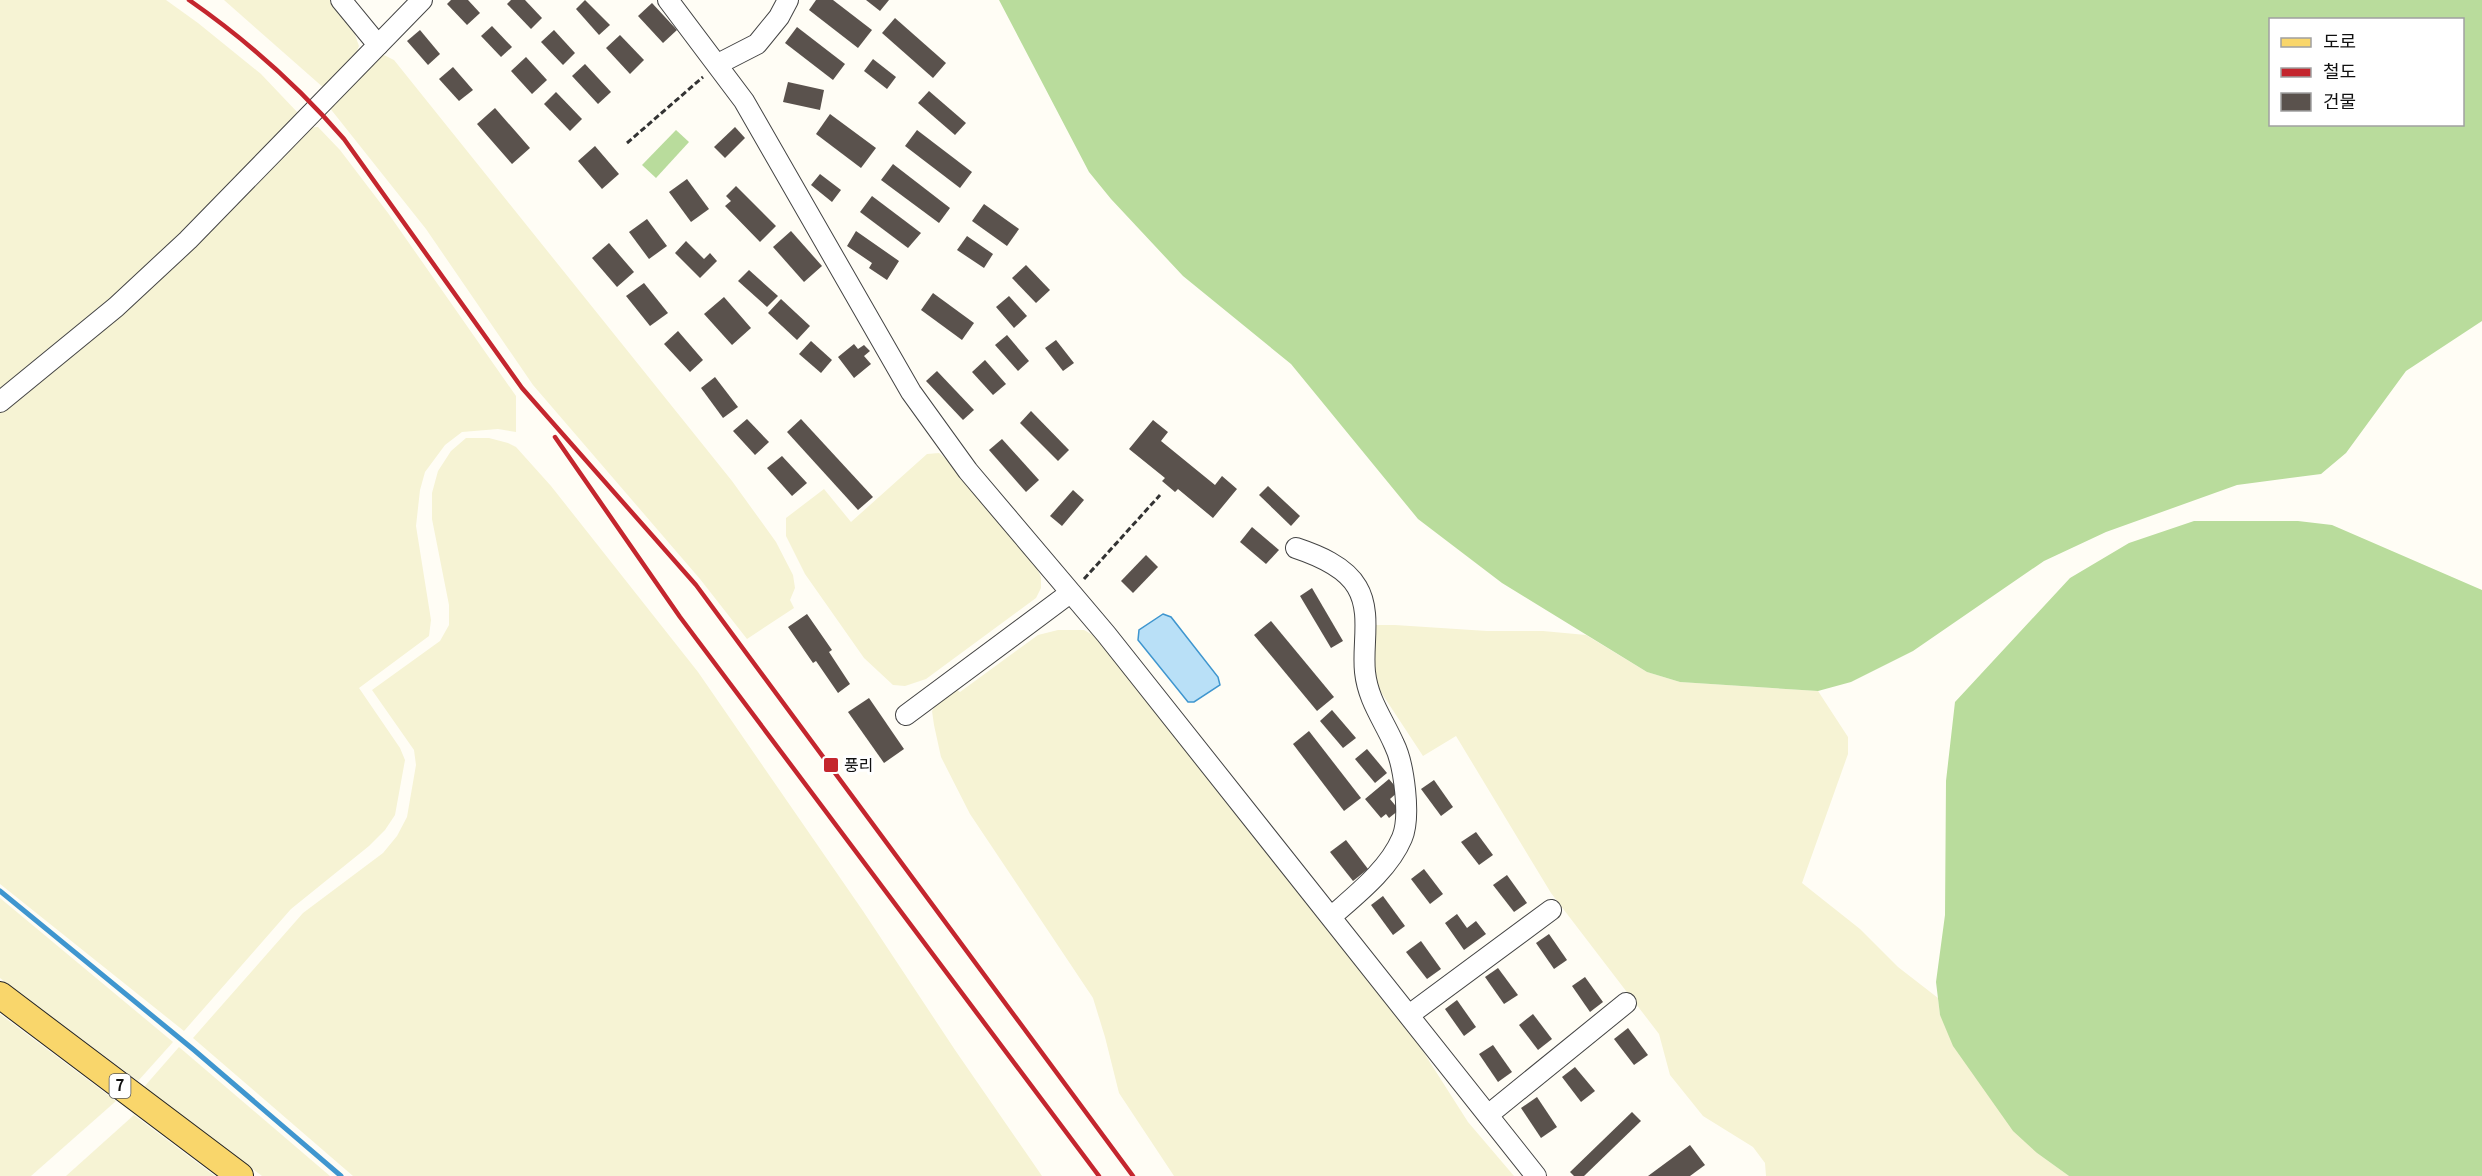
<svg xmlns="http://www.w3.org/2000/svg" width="2482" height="1176" font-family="Georgia,'Noto Sans KR',serif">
  <rect width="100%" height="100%" fill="#fffdf5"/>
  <g fill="#f6f3d4">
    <path d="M0 0H166L198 23 261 74 299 114 177 240 0 394Z"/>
    <path d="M224 0H330L354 32 359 46 354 58 325 89Z"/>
    <path d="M384 55 394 60 732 481 776 542 793 575 795 588 790 600 794 608 747 639 700 579 533 385 426 229 329 107 376 58Z"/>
    <path d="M318 127 340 150 388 213 516 396V432L498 429 462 432 445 445 425 472 420 490 416 526 431 620 429 636 359 688 400 748 405 760 395 815 385 830 369 846 291 909 184 1031 0 884V412L62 360 305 128Z"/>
    <path d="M466 438H489L508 443 516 447 551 486 698 672 863 911 955 1050 1042 1176H353L193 1038 303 913 383 853 397 836 407 817 416 765 414 750 372 690 440 641 449 625V605L432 519V493L438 471 451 451Z"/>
    <path d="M939 453 958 469 1035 564 1041 577V588L1036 598 926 679 905 686 893 685 864 658 805 574 786 536V518L824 489 851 522 927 454Z"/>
    <path d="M1371 625H1395L1487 631H1543L1586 635 1647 672 1680 682 1818 691 1848 737V754L1802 883 1860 929 1898 967 1938 998 1940 1015 2037 1153 2069 1176H1766L1765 1163 1753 1147 1703 1116 1670 1075 1659 1034 1551 893 1456 736 1423 756 1369 674Z"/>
    <path d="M1058 630H1084L1098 638 1403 1020 1468 1122 1514 1176H1174L1119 1093 1105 1037 1093 998 970 814 941 757 934 725 932 711 940 699 954 688 960 692 1038 635Z"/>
    <path d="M0 898 173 1042 138 1081 0 978Z"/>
    <path d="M0 1014 116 1101 31 1176H0Z"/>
    <path d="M179 1047 330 1176H262L144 1087Z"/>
    <path d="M134 1115 215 1176H66Z"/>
  </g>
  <g fill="#b9dc9c" fill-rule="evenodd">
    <path d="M999 0H2482V321L2406 371 2346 453 2321 474 2237 485 2106 532 2044 561 1913 651 1851 682 1818 691 1680 682 1647 672 1502 583 1418 519 1291 364 1183 276 1111 199 1089 172ZM2270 20H2462V124H2270Z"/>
    <path d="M676 130 689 142 656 178 642 165Z"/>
    <path d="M2194 521H2298L2332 525 2482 590V1176H2069L2037 1153 2013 1131 1953 1046 1940 1015 1936 982 1945 915 1946 781 1955 702 2070 578 2129 543Z"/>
  </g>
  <path fill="#b9e0f7" stroke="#3f96cf" stroke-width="1.5" d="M1163 614 1171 617 1218 677 1220 685 1194 702H1188L1138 640 1139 630Z"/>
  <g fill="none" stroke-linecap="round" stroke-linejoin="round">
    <path stroke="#3f96cf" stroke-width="5" d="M0 891 194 1050 341 1176"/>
  </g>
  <g fill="#5a524d">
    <path d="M451 0H468L480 13 467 25 447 4Z"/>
    <path d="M511 0H525L542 18 531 29 507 4Z"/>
    <path d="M585 0 610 25 599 35 576 9Z"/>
    <path d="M816 0H833L872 30 858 48 809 10Z"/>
    <path d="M866 0H889L880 11Z"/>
    <path d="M652 3 677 30 663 43 638 16Z"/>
    <path d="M895 18 946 63 933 78 882 33Z"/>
    <path d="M492 26 512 47 501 57 481 36Z"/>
    <path d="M797 27 845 64 833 80 785 43Z"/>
    <path d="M420 30 440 54 428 65 407 41Z"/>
    <path d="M554 30 575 53 563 65 541 42Z"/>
    <path d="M620 35 644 60 630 74 606 48Z"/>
    <path d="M526 57 547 80 532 94 511 71Z"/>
    <path d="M873 59 896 77 887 89 864 71Z"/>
    <path d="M585 64 611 92 598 104 572 76Z"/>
    <path d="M453 67 473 90 459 101 439 79Z"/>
    <path d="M788 82 824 90 820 110 783 102Z"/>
    <path d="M929 91 966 123 955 135 918 103Z"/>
    <path d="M556 92 582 119 570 131 544 104Z"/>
    <path d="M495 108 530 148 512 164 477 124Z"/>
    <path d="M830 114 876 148 861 168 816 134Z"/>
    <path d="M735 127 745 138 725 158 714 147Z"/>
    <path d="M917 130 972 172 960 188 905 146Z"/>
    <path d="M595 146 619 174 602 189 578 161Z"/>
    <path d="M893 164 950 208 939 223 881 180Z"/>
    <path d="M820 174 841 190 832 202 811 185Z"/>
    <path d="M687 179 709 209 691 222 669 192Z"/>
    <path d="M736 186 776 226 760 242 725 206 731 201 726 196Z"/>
    <path d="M872 196 921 233 908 248 860 212Z"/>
    <path d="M984 204 1019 229 1007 246 972 221Z"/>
    <path d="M647 219 667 246 649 259 629 232Z"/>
    <path d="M791 231 822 266 804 282 773 247Z"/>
    <path d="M856 231 899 261 887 280 869 268 872 263 847 246Z"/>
    <path d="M967 236 993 254 984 268 957 250Z"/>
    <path d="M686 241 704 259 710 253 717 261 700 278 675 253Z"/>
    <path d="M609 243 634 272 617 287 592 258Z"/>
    <path d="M1026 265 1050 290 1036 303 1012 278Z"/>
    <path d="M749 270 778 296 767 307 738 281Z"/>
    <path d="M644 283 668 313 650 326 626 296Z"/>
    <path d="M933 293 974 323 962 340 921 310Z"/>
    <path d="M1009 296 1027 316 1014 328 996 307Z"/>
    <path d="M724 297 751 328 732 345 704 314Z"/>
    <path d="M781 299 810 326 797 340 768 313Z"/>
    <path d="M678 331 703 360 690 372 664 344Z"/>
    <path d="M1007 335 1029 361 1018 371 995 345Z"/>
    <path d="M1056 340 1074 363 1063 371 1045 348Z"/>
    <path d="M811 341 832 360 821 373 799 354Z"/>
    <path d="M854 344 858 349 864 345 870 351 864 356 871 364 854 378 838 357Z"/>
    <path d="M985 360 1006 384 993 395 972 372Z"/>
    <path d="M937 371 974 410 963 420 926 381Z"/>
    <path d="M715 377 738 407 723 418 701 388Z"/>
    <path d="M1031 411 1069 450 1058 461 1020 423Z"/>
    <path d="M747 419 769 442 755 455 733 431Z"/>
    <path d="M801 419 873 497 858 510 787 432Z"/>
    <path d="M1153 420 1168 432 1161 441 1215 485 1222 476 1237 489 1213 518 1178 489 1175 492 1162 481 1165 478 1129 449Z"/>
    <path d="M1002 439 1039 480 1026 492 989 450Z"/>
    <path d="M782 456 807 483 792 496 767 468Z"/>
    <path d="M1268 486 1300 516 1291 526 1259 495Z"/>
    <path d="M1073 490 1084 500 1062 526 1050 516Z"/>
    <path d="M1252 527 1279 550 1266 564 1240 542Z"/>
    <path d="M1146 555 1158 567 1133 593 1121 581Z"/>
    <path d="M1312 588 1343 641 1331 648 1300 596Z"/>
    <path d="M807 614 832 650 829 652 850 684 838 693 816 661 813 663 788 627Z"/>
    <path d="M1271 621 1334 697 1317 711 1254 635Z"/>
    <path d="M869 698 904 749 884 763 848 712Z"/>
    <path d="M1332 710 1356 738 1343 748 1320 721Z"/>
    <path d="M1309 731 1361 798 1344 811 1293 744Z"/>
    <path d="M1367 749 1387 773 1375 783 1355 759Z"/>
    <path d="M1389 779 1399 791 1390 799 1399 810 1389 818 1386 814 1381 818 1365 799Z"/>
    <path d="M1434 780 1453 807 1441 816 1421 789Z"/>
    <path d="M1476 832 1493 855 1479 865 1461 842Z"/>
    <path d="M1346 840 1368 869 1353 881 1330 852Z"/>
    <path d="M1424 869 1443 894 1430 904 1411 879Z"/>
    <path d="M1507 875 1527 903 1514 912 1493 885Z"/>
    <path d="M1383 896 1405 926 1393 935 1371 905Z"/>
    <path d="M1457 914 1467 928 1476 921 1486 934 1464 950 1445 923Z"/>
    <path d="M1549 934 1567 960 1554 969 1536 943Z"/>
    <path d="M1421 941 1441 969 1427 979 1406 952Z"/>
    <path d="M1498 968 1518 995 1504 1004 1485 977Z"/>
    <path d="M1585 977 1603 1002 1590 1012 1572 986Z"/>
    <path d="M1457 1000 1476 1027 1464 1036 1445 1009Z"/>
    <path d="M1533 1014 1552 1039 1538 1050 1519 1025Z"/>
    <path d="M1628 1028 1648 1055 1634 1065 1614 1039Z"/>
    <path d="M1493 1045 1512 1072 1498 1082 1479 1054Z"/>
    <path d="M1575 1067 1595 1091 1581 1102 1562 1077Z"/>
    <path d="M1537 1097 1557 1127 1541 1138 1521 1108Z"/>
    <path d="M1632 1112 1641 1121 1584 1176H1574L1570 1172Z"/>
    <path d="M1690 1145 1705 1165 1690 1176H1648Z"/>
  </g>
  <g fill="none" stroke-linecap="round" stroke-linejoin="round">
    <g stroke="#444" stroke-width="22">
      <g id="minor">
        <path d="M341 0 378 45"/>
        <path d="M668 0 744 101 911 392 968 471 1106 634 1536 1176"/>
        <path d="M718 64 757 44 779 17 788 0"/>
        <path d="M0 402 116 307 188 240 422 0"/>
        <path d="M1296 548C1317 555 1345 566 1357 587 1372 612 1362 645 1365 672 1368 700 1383 719 1394 744 1404 764 1411 817 1402 838 1389 869 1357 894 1332 916"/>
        <path d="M906 715 1070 593"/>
        <path d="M1409 1015 1551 910"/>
        <path d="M1488 1115 1626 1003"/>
      </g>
    </g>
    <g stroke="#222" stroke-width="28">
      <path id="major" d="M0 995 240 1176"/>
    </g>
    <g stroke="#333" stroke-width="3" stroke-dasharray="6 3" stroke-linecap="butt">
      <path d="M627 143 703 77"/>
      <path d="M1084 579 1160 495"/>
    </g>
    <use href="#minor" stroke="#fff" stroke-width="20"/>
    <use href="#major" stroke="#f9d66b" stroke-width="26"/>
    <g stroke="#c4262e" stroke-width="4.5">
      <path d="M189 0C245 39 299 87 344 139L522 388 696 585 1133 1176"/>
      <path d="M555 437 680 617 1099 1176"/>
    </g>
  </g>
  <rect fill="#c4262e" stroke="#fff" stroke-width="2" x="823" y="757" width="16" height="16" rx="3"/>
  <g text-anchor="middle" stroke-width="6" stroke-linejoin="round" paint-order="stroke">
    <rect fill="#fff" stroke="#585858" stroke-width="1.5" x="109.5" y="1074" width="21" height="24" rx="4.5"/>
    <g font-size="15" font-weight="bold" fill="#111">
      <text x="120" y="1091">7</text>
    </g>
    <g font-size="16" fill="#111" stroke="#fff" text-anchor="start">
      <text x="844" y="771">풍리</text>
    </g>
  </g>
  <rect x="2269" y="18" width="195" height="108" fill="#ffffff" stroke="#a0a0a0" stroke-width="1.5"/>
  <rect x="2281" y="38" width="30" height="9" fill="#f9d66b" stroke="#a0a0a0" stroke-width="1.5"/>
  <text x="2323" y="48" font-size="18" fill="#111111">도로</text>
  <rect x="2281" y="68" width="30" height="9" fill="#c4262e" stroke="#a0a0a0" stroke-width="1.5"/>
  <text x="2323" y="78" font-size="18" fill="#111111">철도</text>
  <rect x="2281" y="93" width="30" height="18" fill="#5a524d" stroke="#a0a0a0" stroke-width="1.5"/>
  <text x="2323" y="108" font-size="18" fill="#111111">건물</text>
</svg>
